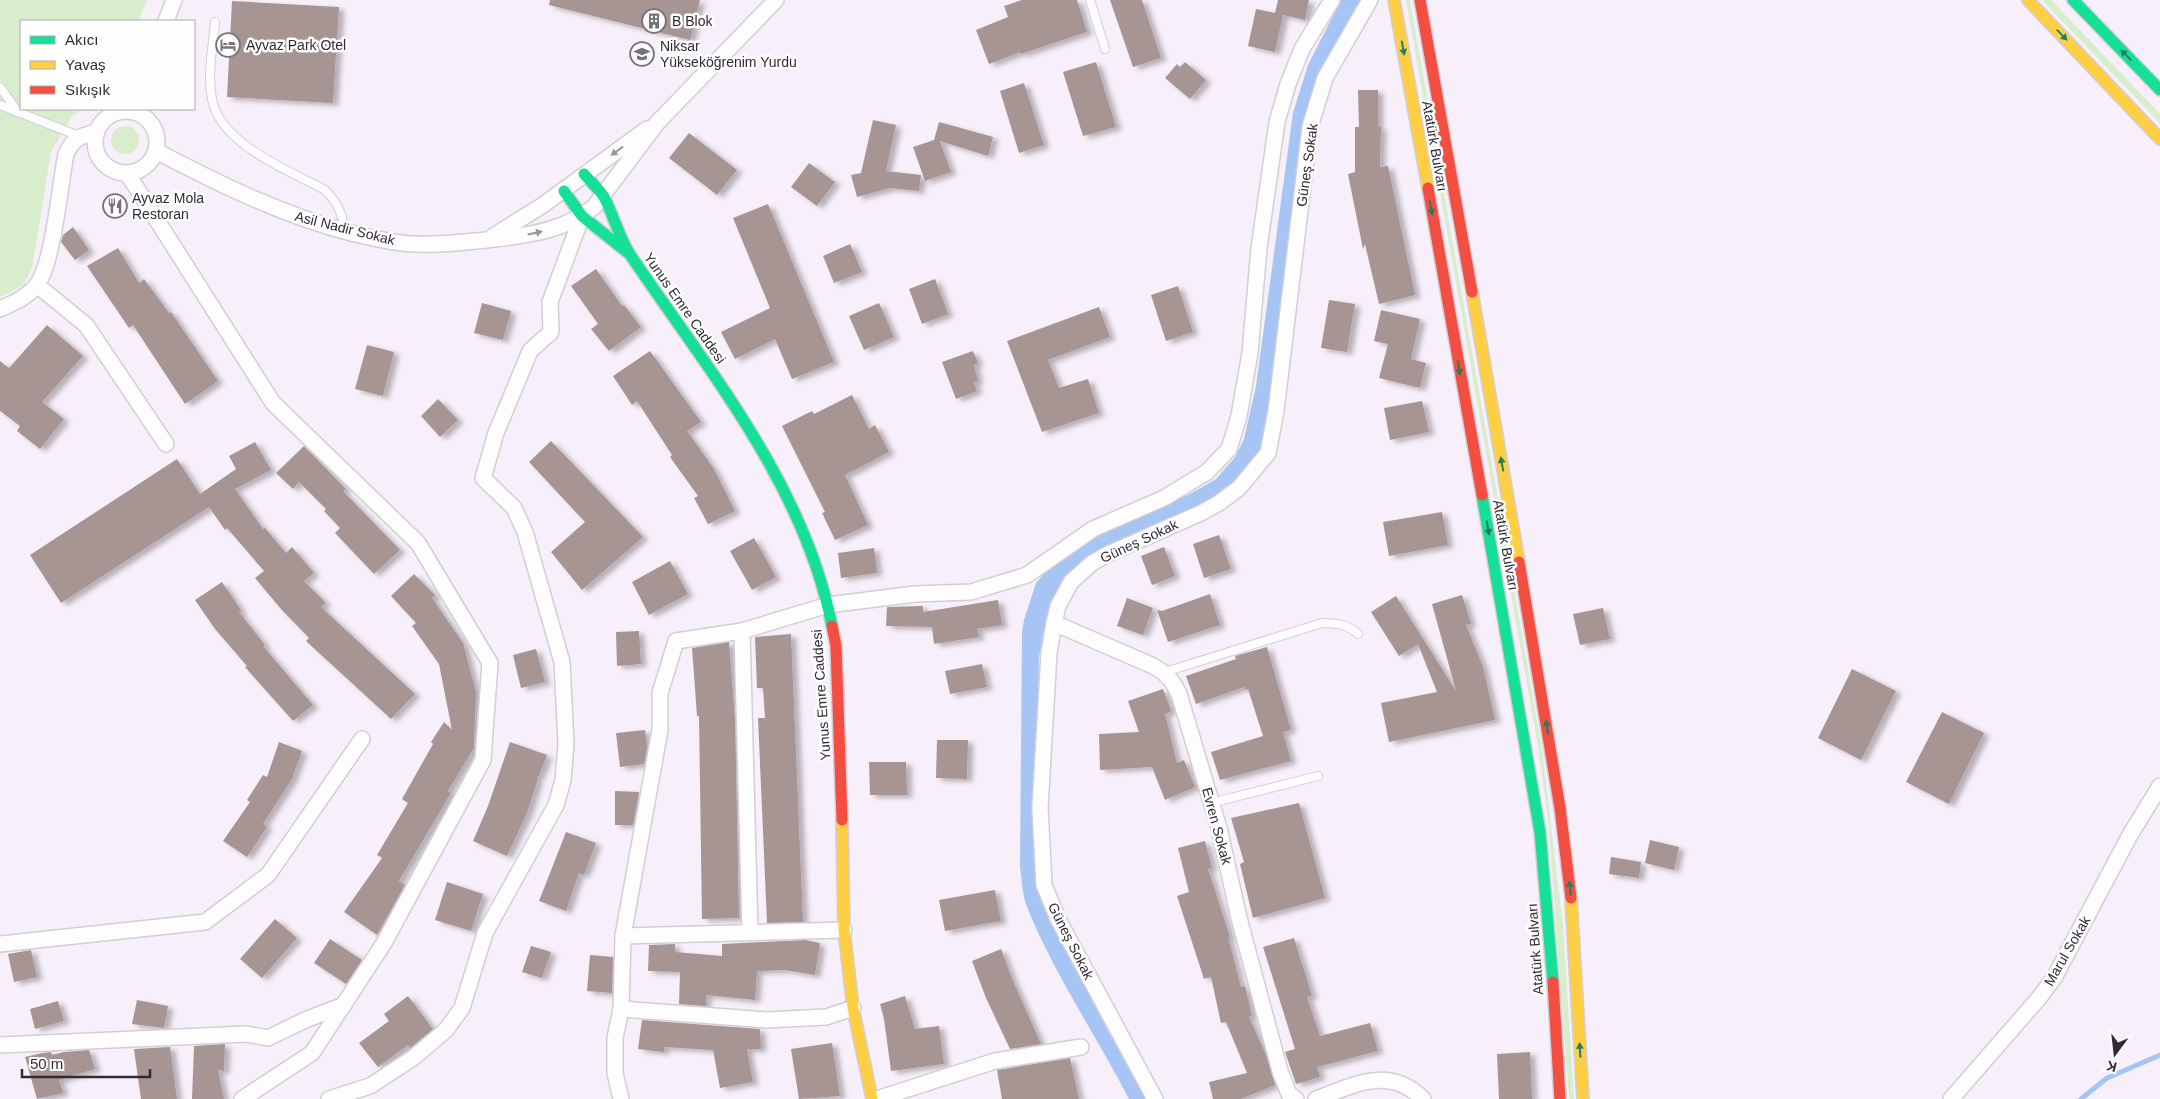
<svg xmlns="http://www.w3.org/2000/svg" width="2160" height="1099" font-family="Arial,sans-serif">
  <defs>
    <filter id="shadow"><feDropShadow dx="5.5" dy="3" stdDeviation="2.5" flood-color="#0004"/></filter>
  </defs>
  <rect width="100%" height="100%" fill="#f7f0fa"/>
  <g fill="#d8edcc">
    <path d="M0 0H147L138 21H21V109H82L72 116 51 152 32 268 24 285 0 297Z"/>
    <path d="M1406 0H1410L1542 749 1563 926 1574 1099H1569L1548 818 1538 746Z"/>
    <path d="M2042 0H2051L2160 114V123Z"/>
    <circle cx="125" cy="140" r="14"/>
  </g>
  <path fill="#a6c5f4" d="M1341 0H1361L1321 75 1265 437C1226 537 1104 511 1057 592 1046 612 1043 636 1039 658L1035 877 1048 915 1108 1031 1147 1099H1129C1097 1037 1053 972 1027 907 1022 894 1022 880 1020 866L1022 633 1024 620 1036 583 1048 569 1086 541 1190 494 1216 479 1235 457 1244 439 1256 386 1293 113 1308 65Z"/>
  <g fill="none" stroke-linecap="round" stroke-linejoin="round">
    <path stroke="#a6c5f4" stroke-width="5" d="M2081 1099 2107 1078 2160 1055"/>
  </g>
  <g fill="#a69593" filter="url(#shadow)">
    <path d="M550 0H700L690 40 549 5Z"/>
    <path d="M1022 0H1077L1087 32 1021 54 1020 52 989 64 976 30 1008 17 1004 6Z"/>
    <path d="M1110 0H1142L1161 58 1133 67Z"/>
    <path d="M1278 0H1309L1305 20 1283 15 1275 52 1248 46 1256 9 1275 13Z"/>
    <path d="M232 1 339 7 333 103 227 97Z"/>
    <path d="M1096 62 1116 127 1083 136 1063 72Z"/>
    <path d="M1185 62 1206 80 1190 99 1165 78 1177 64 1180 67Z"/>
    <path d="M1024 83 1044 145 1019 153 1000 91Z"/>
    <path d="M1358 90H1378V127H1381L1380 167 1388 166 1415 295 1379 304 1365 244 1363 249 1348 174 1355 172V127H1359Z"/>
    <path d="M873 120 896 125 886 171 921 175 919 191 890 188 857 197 851 175 861 173Z"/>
    <path d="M939 122 993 137 988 156 940 141 951 172 925 181 913 147 934 140Z"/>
    <path d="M689 133 737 170 717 195 669 158Z"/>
    <path d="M809 163 835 182 817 206 791 187Z"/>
    <path d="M768 204 834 362 792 379 775 339 735 359 721 332 770 308 733 218Z"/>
    <path d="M73 227 89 250 75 260 61 242 63 235Z"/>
    <path d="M850 244 862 272 834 283 823 256Z"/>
    <path d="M118 248 139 283 144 279 169 313 171 312 218 381 185 404 133 325 129 328 87 266Z"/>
    <path d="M596 269 622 306 624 305 641 327 609 351 591 329 598 324 571 286Z"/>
    <path d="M935 279 948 314 922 324 909 289Z"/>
    <path d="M1178 286 1193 332 1166 341 1151 295Z"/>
    <path d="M1329 300 1355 304 1347 352 1321 348Z"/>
    <path d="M482 303 511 311 503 340 474 333Z"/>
    <path d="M879 303 894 337 864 350 849 316Z"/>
    <path d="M1099 307 1110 337 1048 360 1059 388 1088 379 1099 413 1042 432 1007 341Z"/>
    <path d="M1381 310 1420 319 1411 359 1426 363 1420 388 1379 378 1388 344 1374 341Z"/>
    <path d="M47 325 83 356 42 402 64 419 40 449 17 431 20 426 0 411V361L9 368Z"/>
    <path d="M367 345 394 352 383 396 355 389Z"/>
    <path d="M650 351 701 422 687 431 714 469 735 511 708 524 694 498 698 496 670 457 672 455 637 401 632 405 613 376Z"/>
    <path d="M973 351 978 363 974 365 978 381 974 382 977 391 956 399 942 362Z"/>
    <path d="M852 395 869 429 875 425 889 452 845 475 868 525 835 540 822 513 825 512 782 426 812 411 814 414Z"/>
    <path d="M438 399 458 420 440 437 421 416Z"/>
    <path d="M1422 401 1429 432 1390 440 1384 408Z"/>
    <path d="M551 441 643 537 582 590 551 552 585 522 529 462Z"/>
    <path d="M255 442 271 470 235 489 263 529 265 528 286 553 292 547 314 573 304 581 326 603 321 607 415 694 391 719 306 641 309 638 281 609 255 578 264 571 227 528 225 530 209 507 61 603 30 555 177 459 200 494 236 469 229 456Z"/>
    <path d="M304 446 346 489 343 491 400 550 374 574 335 533 340 528 324 511 326 509 299 482 293 489 276 473Z"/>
    <path d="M1442 512 1448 545 1389 556 1383 522Z"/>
    <path d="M1219 535 1231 569 1204 578 1193 544Z"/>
    <path d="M754 538 776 577 752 590 730 551Z"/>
    <path d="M1164 547 1175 576 1152 585 1141 556Z"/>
    <path d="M874 548 877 573 841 578 838 553Z"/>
    <path d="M670 561 688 594 649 615 632 582Z"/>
    <path d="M414 574 435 595 432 598 463 643 476 692 474 748 448 791 451 793 399 881 405 885 377 935 344 912 382 858 377 855 408 803 402 799 433 744 431 742 444 722 452 730 439 664 412 626 416 623 391 596Z"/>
    <path d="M222 582 241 610 239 612 265 645 263 646 313 705 293 721 245 667 247 666 215 629 195 600Z"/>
    <path d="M1210 594 1220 625 1168 642 1157 610 1162 611Z"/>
    <path d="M1462 595 1471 624 1466 625 1483 667 1495 720 1389 742 1381 703 1437 692 1418 644 1399 656 1371 612 1396 596 1456 691 1432 604Z"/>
    <path d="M1127 598 1153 608 1143 635 1117 626Z"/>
    <path d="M998 600 1002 625 977 629 979 637 934 644 932 627 886 626 887 607 923 606V612Z"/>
    <path d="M1603 608 1610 639 1580 645 1573 614Z"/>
    <path d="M639 631 641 664 617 666 616 632Z"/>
    <path d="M791 634 803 922 767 923 758 718H765L763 688H757L755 637Z"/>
    <path d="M729 642 735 719 739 918 702 919 699 716H697L692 648Z"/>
    <path d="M1267 647 1291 730 1283 732 1291 761 1220 780 1211 752 1263 736 1248 689 1245 690 1244 687 1196 704 1186 676 1236 659 1235 656Z"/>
    <path d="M536 649 545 682 521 688 513 655Z"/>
    <path d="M982 664 987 687 950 694 945 671Z"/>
    <path d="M1852 669 1896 691 1861 760 1818 738Z"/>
    <path d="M1163 689 1171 711 1165 714 1177 763 1184 760 1195 787 1165 800 1152 767 1100 770 1099 734 1139 732 1128 701Z"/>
    <path d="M1942 712 1984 733 1949 804 1906 782Z"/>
    <path d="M645 730 647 749 644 764 620 767 616 733Z"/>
    <path d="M937 740H968L967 779 936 778Z"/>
    <path d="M279 742 302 751 292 779 263 824 267 827 247 857 223 841 250 802 247 800 263 775 267 777Z"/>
    <path d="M510 742 547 755 539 776H537V782L527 813 507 856 473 841 488 806Z"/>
    <path d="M869 762H906L907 795H870Z"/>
    <path d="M615 791 639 792 633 825H615Z"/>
    <path d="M1299 803 1325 898 1253 918 1240 864 1244 862 1231 818Z"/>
    <path d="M566 832 596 843 584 875 579 873 566 911 539 901Z"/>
    <path d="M1650 840 1679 847 1674 870 1645 863Z"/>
    <path d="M1205 841 1212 868 1208 869 1230 937H1228L1241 987 1245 986 1252 1016 1249 1017 1267 1057 1275 1085 1241 1099H1213L1209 1082 1247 1073 1226 1022 1221 1023 1211 977 1204 979 1177 896 1189 892 1178 848Z"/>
    <path d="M1611 857 1641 862 1639 878 1609 874Z"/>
    <path d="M447 882 483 894 471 931 435 920Z"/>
    <path d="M995 890 1001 921 945 931 939 900Z"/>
    <path d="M275 919 297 938 262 978 240 959Z"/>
    <path d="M1294 938 1312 996 1307 997 1320 1036 1370 1023 1378 1051 1317 1067 1320 1077 1296 1084 1285 1052 1295 1049 1263 947Z"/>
    <path d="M330 939 362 960 346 984 314 963Z"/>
    <path d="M805 940 820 943 815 975 785 970 757 971 755 1000 706 995V1006L679 1004 680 972 648 971 649 945 675 944V952L722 956V944Z"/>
    <path d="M531 946 551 952 542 978 522 972Z"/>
    <path d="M1001 949 1013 981 1041 1044 1010 1049 986 998 972 961Z"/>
    <path d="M31 950 37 977 14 982 8 954Z"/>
    <path d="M590 955 613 957 612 993 587 991Z"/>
    <path d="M408 996 433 1029 410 1048 408 1045 378 1067 359 1043 389 1021 384 1014Z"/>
    <path d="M905 996 915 1029 939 1026 944 1064 891 1071 884 1019 880 1004Z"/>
    <path d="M137 1000 168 1006 164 1028 132 1024Z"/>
    <path d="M58 1001 64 1021 35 1029 30 1009Z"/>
    <path d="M642 1020 760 1029 761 1049H747L753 1082 720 1088 713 1050 664 1047V1052L638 1049Z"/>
    <path d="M832 1043 840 1096 799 1099 791 1049Z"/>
    <path d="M225 1044 224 1071 218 1070 224 1099H192L194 1046Z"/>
    <path d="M170 1047 177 1099H141L134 1049Z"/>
    <path d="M89 1050 95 1069 59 1080 63 1093 37 1099 25 1057 42 1053 51 1052 52 1055 64 1052Z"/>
    <path d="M1530 1052 1532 1099H1499L1497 1054Z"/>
    <path d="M1070 1058 1079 1099H1002L997 1070Z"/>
  </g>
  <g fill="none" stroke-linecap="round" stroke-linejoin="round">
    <g stroke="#d3cdd5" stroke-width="10">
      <g id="lane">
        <path d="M1090 0 1105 49"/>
        <path d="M215 22C213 47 207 74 212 99 220 144 288 170 325 190 338 203 342 213 345 231"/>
        <path d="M0 87 18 112 0 105"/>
        <path d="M18 112 79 136"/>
        <path d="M1165 672 1322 623C1336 623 1347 624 1358 634"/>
        <path d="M1211 803 1318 776"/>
      </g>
    </g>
    <g stroke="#d3cdd5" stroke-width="18">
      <g id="street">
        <path d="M166 21 174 0"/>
        <circle cx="126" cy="142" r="31"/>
        <path d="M156 151C221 185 284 216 355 234 375 238 395 244 415 244 441 245 469 242 495 239 531 235 565 230 594 207L657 123 776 0"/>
        <path d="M127 173 273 403 418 543 490 663 483 760 384 943 312 1053 242 1099"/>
        <path d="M492 237 543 205 647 129"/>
        <path d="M37 285 86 325 166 444"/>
        <path d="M0 309C13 303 26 298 36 286 53 266 60 184 66 154 73 138 81 136 96 132"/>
        <path d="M1054 623 1151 665C1165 672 1172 679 1179 694L1219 828 1239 918 1280 1071 1289 1094 1296 1099"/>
        <path d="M742 631 750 931"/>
        <path d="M623 936 844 930"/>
        <path d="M0 944 205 922 268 875 362 739"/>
        <path d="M621 1009 767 1020 826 1017 853 1008"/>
        <path d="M0 1045 246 1034 268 1038 305 1020 344 1005"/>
        <path d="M329 1099 370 1086 413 1058 446 1030 462 1008 485 933 556 805 563 780 566 744 562 662 525 532 514 508 483 478 496 433 530 351 551 332 550 302 582 216"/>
        <path d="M621 1099 615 1073V1038L621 1009 623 936 660 730V693L676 641 742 631 828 605 915 594 971 592 1027 575 1093 529 1164 498 1207 472 1229 449 1239 416 1250 353 1259 248 1277 122 1288 84 1302 49 1332 0"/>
        <path d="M877 1099 995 1061 1081 1047"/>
        <path d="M1155 1099 1058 919 1044 885 1040 808 1049 653 1054 623 1058 606 1071 582 1092 563 1108 554 1201 513 1219 503 1239 488 1268 453 1276 411 1310 127 1325 78 1370 0"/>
        <path d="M1316 1099C1354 1085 1389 1065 1423 1099"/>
        <path d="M1951 1099 2039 998 2054 978 2130 835 2160 786"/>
      </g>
    </g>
    <g stroke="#d3cdd5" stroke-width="14">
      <g id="fast">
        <path d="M2073 0 2160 90"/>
        <path d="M584 174C590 181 599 189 604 197 614 216 619 238 631 256 709 371 805 486 832 626"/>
        <path d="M564 191 582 216 627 252"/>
        <path d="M1482 495 1540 832 1553 982"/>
      </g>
    </g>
    <g stroke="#d3cdd5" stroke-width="14">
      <g id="slow">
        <path d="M1394 0 1428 188"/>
        <path d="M2028 0 2160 139"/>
        <path d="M1472 292 1519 562"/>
        <path d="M842 820 844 930 853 1008 872 1099"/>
        <path d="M1571 898 1583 1099"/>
      </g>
    </g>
    <g stroke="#d3cdd5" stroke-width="14">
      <g id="jam">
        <path d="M1420 0 1472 292"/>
        <path d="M1428 188 1482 495"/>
        <path d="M1519 562 1560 808 1571 898"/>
        <path d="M832 626 836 646 842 820"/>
        <path d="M1553 982 1560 1099"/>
      </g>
    </g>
    <use href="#lane" stroke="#fefdfe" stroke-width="8"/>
    <use href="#street" stroke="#fefdfe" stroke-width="15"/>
    <use href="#fast" stroke="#16e098" stroke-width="11"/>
    <use href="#slow" stroke="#ffcf43" stroke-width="11"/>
    <use href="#jam" stroke="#f24e42" stroke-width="11"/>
  </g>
  <defs><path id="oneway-solid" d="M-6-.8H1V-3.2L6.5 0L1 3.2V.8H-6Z" transform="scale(1.25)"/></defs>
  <g fill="#257d60">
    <use href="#oneway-solid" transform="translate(2062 35) rotate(46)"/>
    <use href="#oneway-solid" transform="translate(1403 48) rotate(80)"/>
    <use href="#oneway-solid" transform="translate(2126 55) rotate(-134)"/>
    <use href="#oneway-solid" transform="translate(1431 208) rotate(80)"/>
    <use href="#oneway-solid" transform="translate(1459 368) rotate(80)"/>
    <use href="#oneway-solid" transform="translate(1502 464) rotate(-100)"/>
    <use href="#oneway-solid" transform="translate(1488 528) rotate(80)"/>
    <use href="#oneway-solid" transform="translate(1547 727) rotate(-99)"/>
    <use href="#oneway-solid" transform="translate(1570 888) rotate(-96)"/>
    <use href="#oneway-solid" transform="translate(1580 1050) rotate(-93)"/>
  </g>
  <g fill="#989498">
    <use href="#oneway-solid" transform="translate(617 151) rotate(144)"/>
    <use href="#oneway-solid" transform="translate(535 233) rotate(-12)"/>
  </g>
  <defs>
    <g id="building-ring" transform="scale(1.25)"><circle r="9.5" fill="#fefefe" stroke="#767179" stroke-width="1.5"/><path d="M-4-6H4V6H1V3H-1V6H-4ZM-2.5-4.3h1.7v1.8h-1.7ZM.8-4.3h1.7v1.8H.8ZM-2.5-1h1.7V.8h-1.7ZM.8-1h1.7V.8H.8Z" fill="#767179"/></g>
    <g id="hotel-ring" transform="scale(1.25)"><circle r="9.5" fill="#fefefe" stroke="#767179" stroke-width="1.5"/><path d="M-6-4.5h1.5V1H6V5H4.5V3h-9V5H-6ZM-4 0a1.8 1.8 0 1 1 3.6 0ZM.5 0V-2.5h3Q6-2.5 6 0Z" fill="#767179"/></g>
    <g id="school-ring" transform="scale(1.25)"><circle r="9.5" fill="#fefefe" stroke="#767179" stroke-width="1.5"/><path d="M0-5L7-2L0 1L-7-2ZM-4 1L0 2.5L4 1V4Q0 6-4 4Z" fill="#767179"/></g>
    <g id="restaurant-ring" transform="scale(1.25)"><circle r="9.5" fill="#fefefe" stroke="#767179" stroke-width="1.5"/><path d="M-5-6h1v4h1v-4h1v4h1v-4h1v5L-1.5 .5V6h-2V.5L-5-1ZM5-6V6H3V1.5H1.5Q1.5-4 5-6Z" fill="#767179"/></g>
  </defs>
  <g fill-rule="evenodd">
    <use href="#building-ring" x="654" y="21"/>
    <use href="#hotel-ring" x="228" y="45"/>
    <use href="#school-ring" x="642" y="54"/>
    <use href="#restaurant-ring" x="115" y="206"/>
  </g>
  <g text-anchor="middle" stroke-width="5" stroke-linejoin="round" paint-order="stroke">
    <g font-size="14" fill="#312c33" stroke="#fefefe" text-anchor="start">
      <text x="672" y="26">B Blok</text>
      <text x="246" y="50">Ayvaz Park Otel</text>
      <text x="660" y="51">Niksar<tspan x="660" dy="16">Yükseköğrenim Yurdu</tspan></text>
      <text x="132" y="203">Ayvaz Mola<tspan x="132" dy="16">Restoran</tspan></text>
    </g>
    <g font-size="14" fill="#312c33" stroke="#fefefe">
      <text transform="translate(1435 146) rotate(80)" y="5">Atatürk Bulvarı</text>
      <text transform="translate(1307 165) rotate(-82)" y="5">Güneş Sokak</text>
      <text transform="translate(345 228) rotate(14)" y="5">Asil Nadir Sokak</text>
      <text transform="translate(685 308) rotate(55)" y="5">Yunus Emre Caddesi</text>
      <text transform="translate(1139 541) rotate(-25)" y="5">Güneş Sokak</text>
      <text transform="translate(1506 545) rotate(80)" y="5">Atatürk Bulvarı</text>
      <text transform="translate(821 695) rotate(-94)" y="5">Yunus Emre Caddesi</text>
      <text transform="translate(1217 826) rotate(75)" y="5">Evren Sokak</text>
      <text transform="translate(1071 941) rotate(63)" y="5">Güneş Sokak</text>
      <text transform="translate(1535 949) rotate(-94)" y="5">Atatürk Bulvarı</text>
      <text transform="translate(2067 951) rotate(-60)" y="5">Marul Sokak</text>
    </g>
  </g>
  <rect x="20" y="20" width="175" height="90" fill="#fefefe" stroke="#acaaad"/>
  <rect x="30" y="36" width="25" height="8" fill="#16e098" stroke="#acaaad"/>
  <text x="65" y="45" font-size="15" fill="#312c33">Akıcı</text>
  <rect x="30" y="61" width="25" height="8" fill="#ffcf43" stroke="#acaaad"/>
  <text x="65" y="70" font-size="15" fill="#312c33">Yavaş</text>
  <rect x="30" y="86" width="25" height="8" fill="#f24e42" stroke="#acaaad"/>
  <text x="65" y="95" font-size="15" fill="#312c33">Sıkışık</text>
  <g transform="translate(2115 1054) rotate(195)" stroke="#fefefe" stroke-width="4" paint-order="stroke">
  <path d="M0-4L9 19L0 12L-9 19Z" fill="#312c33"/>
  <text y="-8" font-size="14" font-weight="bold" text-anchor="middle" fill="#312c33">K</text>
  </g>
  <path d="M22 1069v8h128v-8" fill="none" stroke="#312c33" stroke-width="2.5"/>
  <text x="30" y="1069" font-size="15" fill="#312c33" stroke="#fefefe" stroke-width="4" paint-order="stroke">50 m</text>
</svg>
